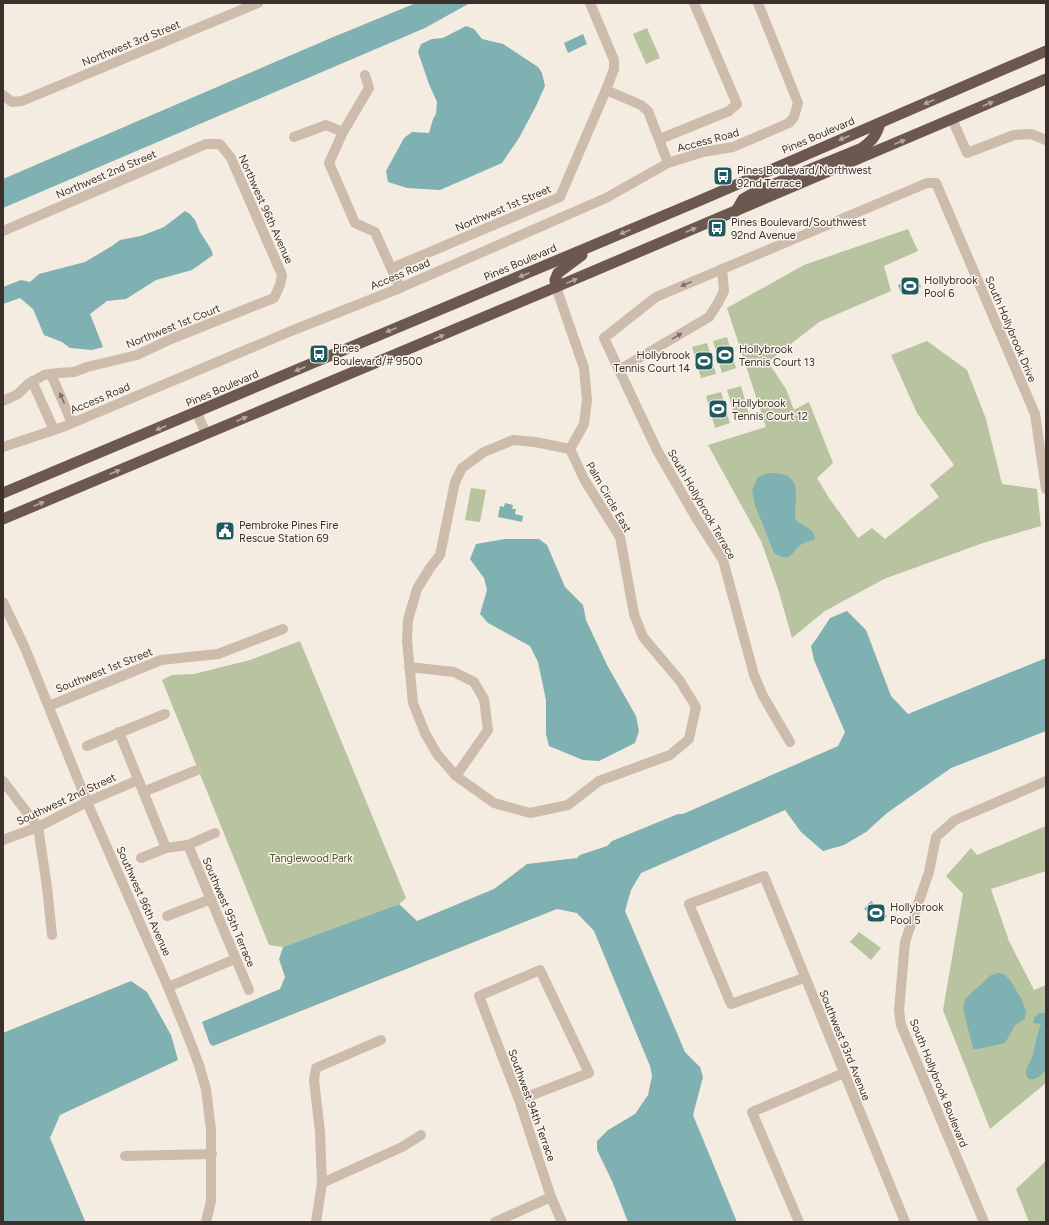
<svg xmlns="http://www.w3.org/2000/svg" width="1049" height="1225" font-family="Figtree,sans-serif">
  <rect width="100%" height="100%" fill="#f4ebe1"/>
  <g fill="#b8c4a0">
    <path d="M647 28 660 58 646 64 633 34Z"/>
    <path d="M908 229 918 251 884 266 891 291 819 322 768 362 786 389 794 410 809 402 833 463 817 478 829 498 858 538 872 528 885 539 939 497 930 485 954 465 917 413 891 355 927 341 967 370 986 419 1002 484 1037 489 1041 526 983 543 884 579 825 611 792 638 778 589 761 541 708 445 766 427 727 308 804 265Z"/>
    <path d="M727 337 736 368 722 373 713 341Z"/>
    <path d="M707 343 716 374 701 378 692 347Z"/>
    <path d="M741 386 750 417 736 421 727 390Z"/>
    <path d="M721 392 730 423 715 428 706 396Z"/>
    <path d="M471 488 486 490 480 522 465 520Z"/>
    <path d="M300 641 406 898 399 904 283 947 269 945 162 680 172 675 194 674 250 660Z"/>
    <path d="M1046 826V871L991 889 1009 941 1034 990 1046 985V1083L990 1129 943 1010 963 894 946 876 971 848 977 855Z"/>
    <path d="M859 932 881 948 871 960 850 942Z"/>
    <path d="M1046 1161V1222H1029L1016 1189Z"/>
  </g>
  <g fill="#7fb0b2">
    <path d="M416 3H470L425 28 3 208V179L331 38Z"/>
    <path d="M466 26 474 29 482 39 503 44 538 67 542 73 545 86 536 106 519 138 502 163 440 190 407 188 388 182 386 171 404 138 412 132 429 133 433 119 436 114 437 102 429 84 418 52 421 44 432 39 443 38Z"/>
    <path d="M583 34 587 44 568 53 564 43Z"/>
    <path d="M185 211 190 214 195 220 200 232 211 249 213 255 192 270 156 280 126 299 107 301 90 314 103 347 92 350 70 348 62 342 44 335 33 309 20 298 3 304V287L21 280 30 282 39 274 85 262 112 246 120 240 141 236 164 227Z"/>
    <path d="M917 277 921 287 902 295 898 285Z"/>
    <path d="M768 473C804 472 795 493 795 519 801 527 815 527 815 539 811 541 806 542 802 544 791 550 793 565 774 553L755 505 752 490 758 477Z"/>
    <path d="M505 503 513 505 512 509H516L515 514 523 516 522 522 498 517 500 506 504 507Z"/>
    <path d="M505 539H539L547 545 565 587 583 605 586 620 607 665 636 716 639 731 635 743 599 761 583 760 549 746 546 734V700L538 662 530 646 488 623 480 614 487 590 484 578 470 559 476 544Z"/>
    <path d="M847 611 866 630 891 696 908 714 1046 658V731L951 768 887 813 866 832 844 845 823 851 801 832 785 810 641 873 631 890 625 911 685 1052 700 1067 703 1077 693 1115 737 1222H628L612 1181 597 1150V1141L608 1130 635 1114 648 1095 652 1076 650 1066 594 931 577 913 557 909 213 1046 210 1044 202 1022 280 989 285 977 279 959 283 947 399 904 417 921 494 889 527 864 577 858 580 855 607 846 612 841 678 814H683L838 746 845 732 814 660 811 646 817 638 830 618Z"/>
    <path d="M871 901 887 916 880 923 864 909Z"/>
    <path d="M998 973 1004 974 1010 980 1022 1000 1026 1012 1025 1019 1016 1024 1005 1043 978 1049H974L972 1045 963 1008 965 999 991 975Z"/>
    <path d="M131 981 147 992 171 1035 178 1060 60 1115 50 1138 85 1221 89 1222H3V1033Z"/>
    <path d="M1039 1013H1046V1070C1042 1074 1034 1083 1028 1078 1026 1076 1026 1074 1026 1072 1027 1066 1031 1060 1033 1055 1035 1044 1037 1034 1041 1024L1033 1023 1034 1018Z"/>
  </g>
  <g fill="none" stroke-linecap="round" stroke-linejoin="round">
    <g stroke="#cdbbac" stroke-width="10">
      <path d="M590 3 614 60V69L606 90 641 105 648 111 668 163"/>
      <path d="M365 75 369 88 343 132 329 163 355 223 375 232 400 288"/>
      <path d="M3 95 12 102 22 101 258 3"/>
      <path d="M952 119 967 153 1014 135 1031 134 1046 140"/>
      <path d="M294 137 326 125 343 132"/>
      <path d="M660 139 729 111 737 104 694 3"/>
      <path d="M3 231 206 144H220L231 158 282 275 280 285 274 298 171 339 137 355 87 367 74 372 58 373 44 375 28 384 18 394 3 401"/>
      <path d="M392 268 560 197 606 90"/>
      <path d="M556 287 584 368 587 400 584 424 570 449 584 479 620 537 634 614 643 637 680 681 696 707 689 739 670 755 599 781 568 805 530 813 494 803 456 776 437 754 425 733 413 703 407 641 408 620 417 589 430 568 440 555 455 482 462 468 484 452 513 440 535 442 570 449"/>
      <path d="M619 370 709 317 718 303 724 291 722 269"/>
      <path d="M51 374 72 423"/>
      <path d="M32 381 54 430"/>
      <path d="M197 413 206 434"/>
      <path d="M3 447 63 427 291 331 400 288 606 198 668 163 703 152 733 147 789 123 794 117 798 103 758 3"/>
      <path d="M3 602 25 648 87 802 168 987 188 1036 199 1065 206 1089 211 1130V1201L206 1222"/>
      <path d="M409 667 454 672 474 682 484 699 488 730 456 776"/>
      <path d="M49 706 161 660 218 654 283 629"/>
      <path d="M119 732 166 848"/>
      <path d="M790 742 763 696 754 675 723 560 695 516 657 450 604 338 656 297 927 183H936L1035 414 1046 489"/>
      <path d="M87 746 165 714"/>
      <path d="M3 781 38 827 47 887 52 935"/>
      <path d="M143 792 197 770"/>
      <path d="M3 840 38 827 87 802 138 780"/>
      <path d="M188 845 249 990"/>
      <path d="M141 858 166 848 188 845 215 833"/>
      <path d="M167 916 211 899"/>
      <path d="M804 978 731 1004 689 904 764 876 905 1222"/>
      <path d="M168 987 235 959"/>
      <path d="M519 1100 589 1073 540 970 479 996 519 1100 551 1197 562 1222"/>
      <path d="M125 1156 212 1154"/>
      <path d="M322 1183 402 1147 421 1135"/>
      <path d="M316 1222 322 1183 320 1132 314 1080 316 1068 381 1040"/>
      <path d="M495 1222 551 1197"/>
      <path d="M799 1222 752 1112 844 1073"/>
      <path d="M984 1222 901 1025 899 1011 905 942 929 872 936 837 955 820 1046 781"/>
    </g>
    <g stroke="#6c584f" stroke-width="11">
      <path d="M736 211 743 199 757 191 862 148C872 141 877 135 880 123"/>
      <path d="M556 287 555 280 558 273 582 255"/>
      <path d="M3 493 701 200 1046 51"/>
      <path d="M3 519 556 287 1046 79"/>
    </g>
  </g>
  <defs><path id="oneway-solid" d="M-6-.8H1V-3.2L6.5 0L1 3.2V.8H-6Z"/></defs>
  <g fill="#b4a69e">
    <use href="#oneway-solid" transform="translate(929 102) rotate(157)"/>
    <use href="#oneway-solid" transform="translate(988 104) rotate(-23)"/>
    <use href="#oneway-solid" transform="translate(844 138) rotate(157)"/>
    <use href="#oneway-solid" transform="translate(900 142) rotate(-23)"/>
    <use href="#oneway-solid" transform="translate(691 230) rotate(-23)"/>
    <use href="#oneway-solid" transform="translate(625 232) rotate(157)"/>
    <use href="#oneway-solid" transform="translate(524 275) rotate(157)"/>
    <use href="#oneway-solid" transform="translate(572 281) rotate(-23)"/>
    <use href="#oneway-solid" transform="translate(391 330) rotate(157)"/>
    <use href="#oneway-solid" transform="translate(439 337) rotate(-23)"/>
    <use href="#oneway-solid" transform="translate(300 369) rotate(157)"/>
    <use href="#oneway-solid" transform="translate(242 419) rotate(-23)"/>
    <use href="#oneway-solid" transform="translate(161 428) rotate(157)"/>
    <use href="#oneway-solid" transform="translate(115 472) rotate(-23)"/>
    <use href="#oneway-solid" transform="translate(39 504) rotate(-23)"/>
  </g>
  <g fill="#7d6f65">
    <use href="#oneway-solid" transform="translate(686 284) rotate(157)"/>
    <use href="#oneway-solid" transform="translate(677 336) rotate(-31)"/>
    <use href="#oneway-solid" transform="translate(62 398) rotate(-114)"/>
  </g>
  <defs>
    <g id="bus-square" transform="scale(1)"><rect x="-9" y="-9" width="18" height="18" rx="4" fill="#1f5a5e" stroke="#fbf5ee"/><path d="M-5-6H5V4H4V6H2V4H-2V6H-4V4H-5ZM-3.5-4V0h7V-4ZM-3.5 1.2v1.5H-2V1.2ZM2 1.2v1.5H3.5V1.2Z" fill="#fff"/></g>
    <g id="stadium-square" transform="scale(1)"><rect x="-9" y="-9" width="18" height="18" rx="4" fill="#1f5a5e" stroke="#fbf5ee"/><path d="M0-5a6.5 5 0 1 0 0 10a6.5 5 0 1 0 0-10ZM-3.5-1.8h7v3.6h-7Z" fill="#fff"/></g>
    <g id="civic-square" transform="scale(1)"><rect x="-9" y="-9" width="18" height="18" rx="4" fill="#1f5a5e" stroke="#fbf5ee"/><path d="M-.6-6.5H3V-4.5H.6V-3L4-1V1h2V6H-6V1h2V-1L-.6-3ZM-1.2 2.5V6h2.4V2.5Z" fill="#fff"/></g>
  </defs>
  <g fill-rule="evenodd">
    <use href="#bus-square" x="723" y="176"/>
    <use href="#bus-square" x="717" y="228"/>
    <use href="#stadium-square" x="910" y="286"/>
    <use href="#bus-square" x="319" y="354"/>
    <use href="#stadium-square" x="725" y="355"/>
    <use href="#stadium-square" x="704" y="361"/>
    <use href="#stadium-square" x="718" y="409"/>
    <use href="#civic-square" x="225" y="531"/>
    <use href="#stadium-square" x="876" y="913"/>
  </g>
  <g text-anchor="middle" stroke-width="3" stroke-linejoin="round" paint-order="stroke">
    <g font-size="11" fill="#3b302b" stroke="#fbf5ee">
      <text transform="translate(131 43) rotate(-22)" y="4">Northwest 3rd Street</text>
      <text transform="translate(818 135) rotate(-23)" y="4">Pines Boulevard</text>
      <text transform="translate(708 140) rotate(-15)" y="4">Access Road</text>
      <text transform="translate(106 174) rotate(-23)" y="4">Northwest 2nd Street</text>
      <text transform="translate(503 208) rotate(-23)" y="4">Northwest 1st Street</text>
      <text transform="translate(266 209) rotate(66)" y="4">Northwest 96th Avenue</text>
      <text transform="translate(520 262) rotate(-23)" y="4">Pines Boulevard</text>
      <text transform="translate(400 274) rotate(-23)" y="4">Access Road</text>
      <text transform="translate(173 326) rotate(-22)" y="4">Northwest 1st Court</text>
      <text transform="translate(1011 329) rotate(67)" y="4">South Hollybrook Drive</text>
      <text transform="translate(222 388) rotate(-23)" y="4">Pines Boulevard</text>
      <text transform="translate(100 398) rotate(-23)" y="4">Access Road</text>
      <text transform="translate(609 497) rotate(60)" y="4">Palm Circle East</text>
      <text transform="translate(702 504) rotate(60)" y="4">South Hollybrook Terrace</text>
      <text transform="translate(104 670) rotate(-22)" y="4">Southwest 1st Street</text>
      <text transform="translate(66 799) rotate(-25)" y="4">Southwest 2nd Street</text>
      <text transform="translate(144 901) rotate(66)" y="4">Southwest 96th Avenue</text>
      <text transform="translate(229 912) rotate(67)" y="4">Southwest 95th Terrace</text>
      <text transform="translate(845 1045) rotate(68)" y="4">Southwest 93rd Avenue</text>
      <text transform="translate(939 1083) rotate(68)" y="4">South Hollybrook Boulevard</text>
      <text transform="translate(532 1105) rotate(70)" y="4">Southwest 94th Terrace</text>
    </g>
    <g font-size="11" fill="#3b302b" stroke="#fbf5ee" text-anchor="start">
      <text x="737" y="174">Pines Boulevard/Northwest<tspan x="737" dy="13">92nd Terrace</tspan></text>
      <text x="731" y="226">Pines Boulevard/Southwest<tspan x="731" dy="13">92nd Avenue</tspan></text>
      <text x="924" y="284">Hollybrook<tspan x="924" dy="13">Pool 6</tspan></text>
      <text x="333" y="352">Pines<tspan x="333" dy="13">Boulevard/# 9500</tspan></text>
      <text x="739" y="353">Hollybrook<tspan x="739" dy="13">Tennis Court 13</tspan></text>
      <text x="690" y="359" text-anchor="end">Hollybrook<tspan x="690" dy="13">Tennis Court 14</tspan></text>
      <text x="732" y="407">Hollybrook<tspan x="732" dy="13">Tennis Court 12</tspan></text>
      <text x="239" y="529">Pembroke Pines Fire<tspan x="239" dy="13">Rescue Station 69</tspan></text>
      <text x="890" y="911">Hollybrook<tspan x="890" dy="13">Pool 5</tspan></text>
    </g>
    <g font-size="11" fill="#4a5a2e" stroke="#fbf5ee">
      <text x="311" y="862">Tanglewood Park</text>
    </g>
  </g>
  <rect width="1049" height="1225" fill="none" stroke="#3b302b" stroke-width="8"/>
</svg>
